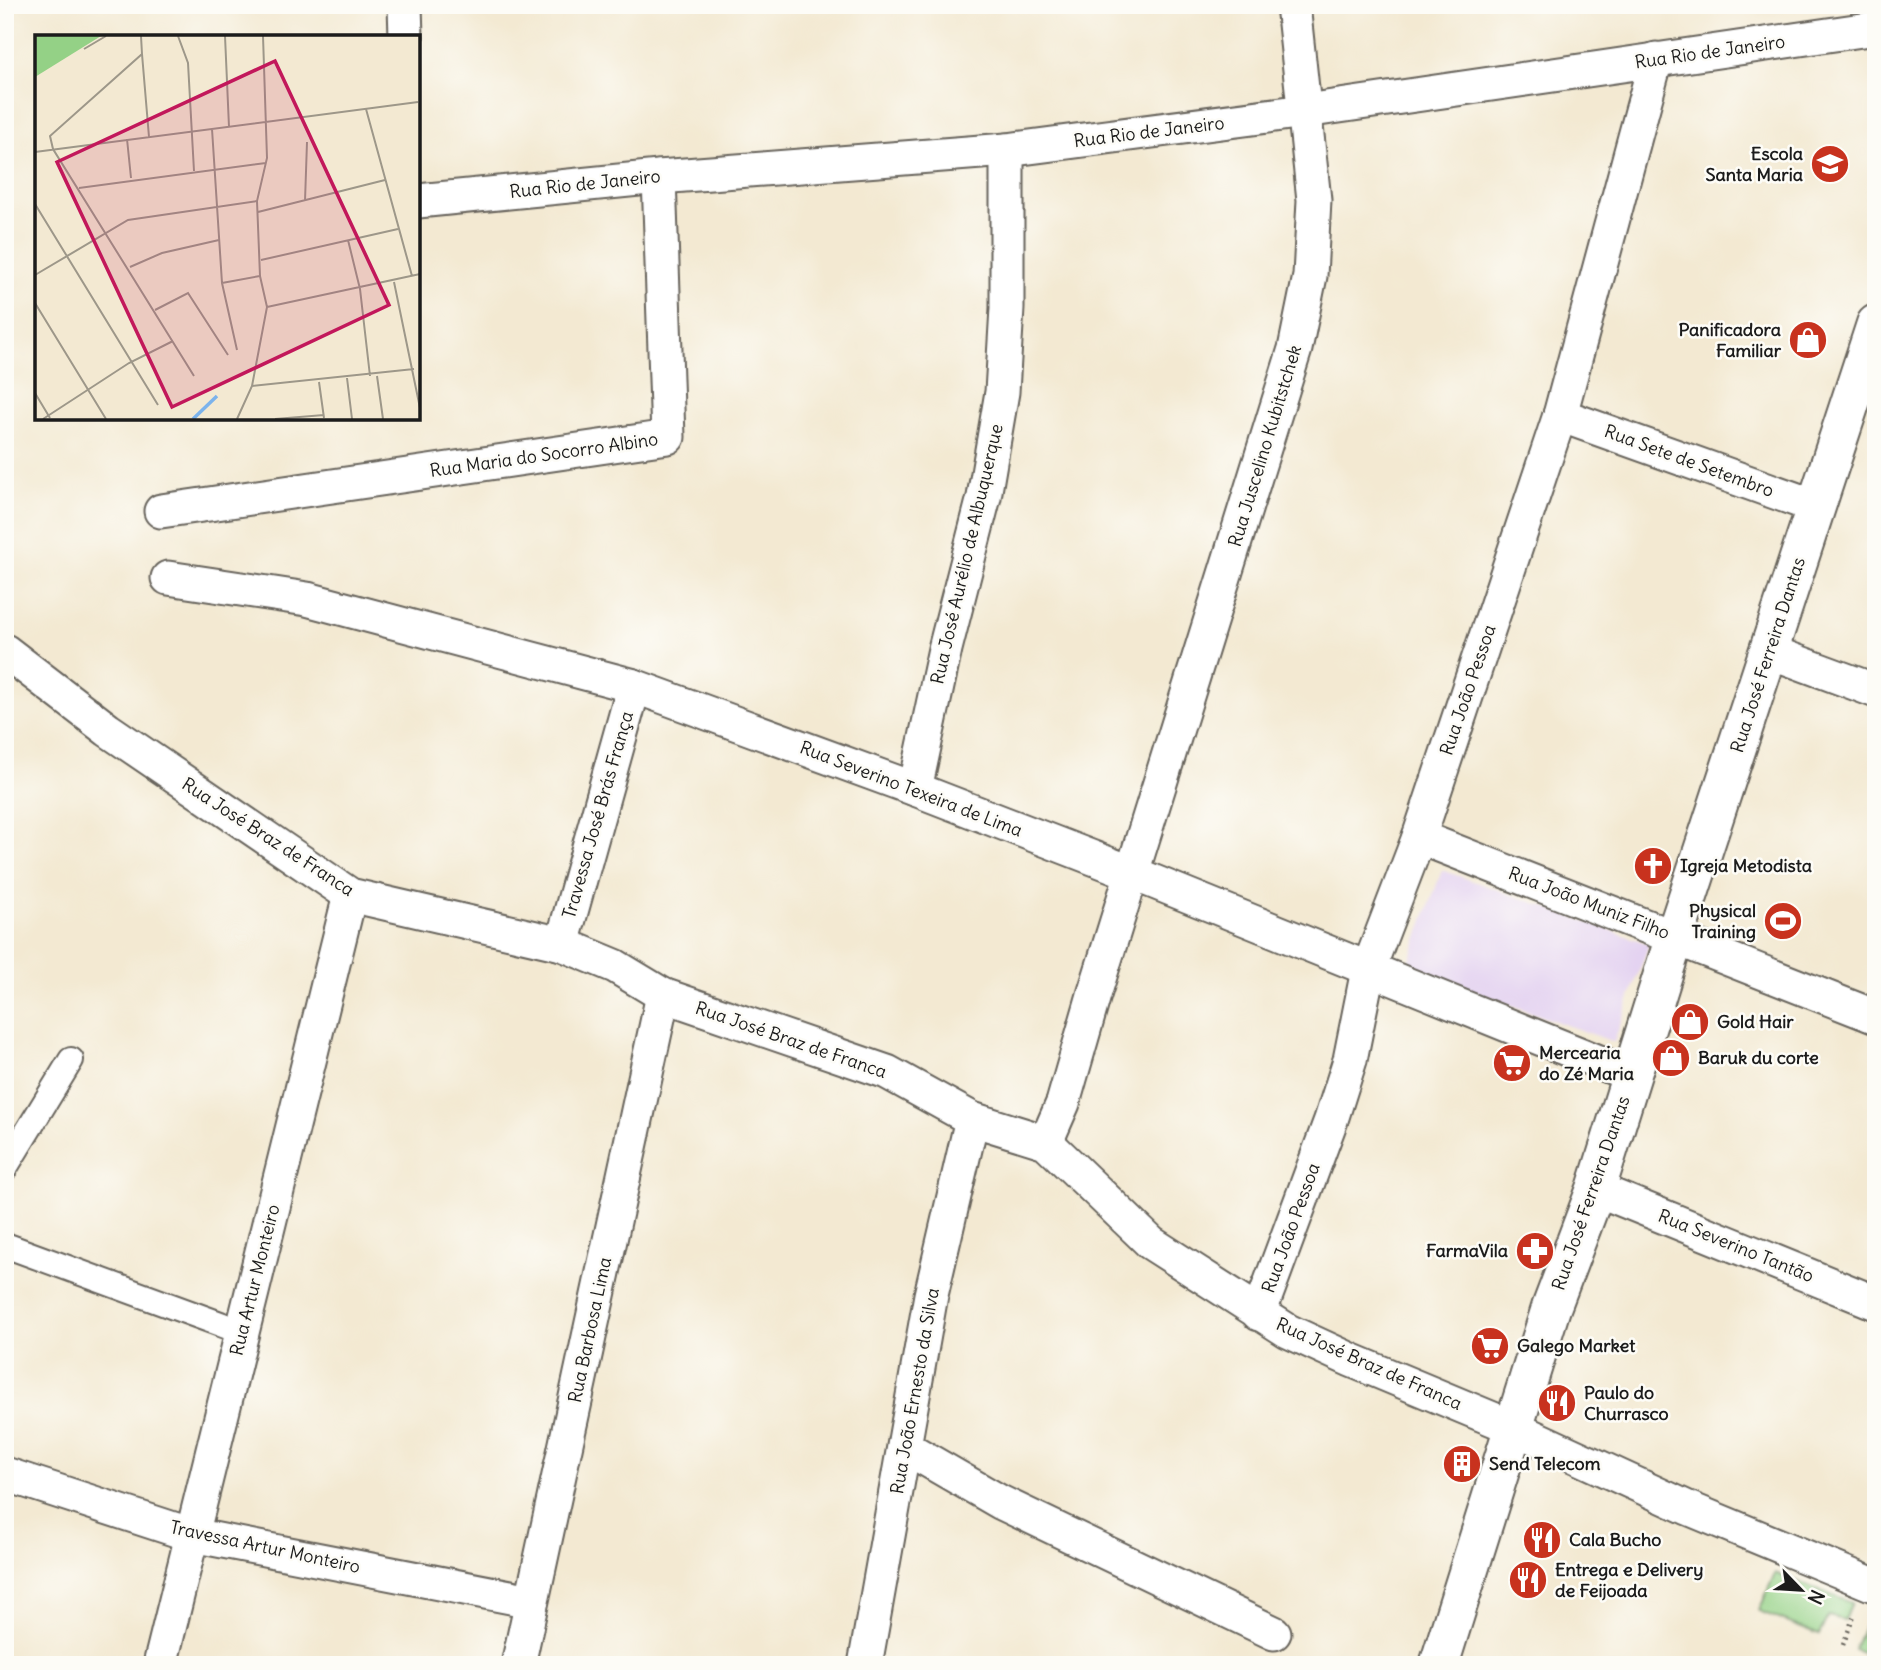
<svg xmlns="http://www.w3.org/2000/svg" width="1881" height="1670" font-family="Delius,sans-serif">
  <rect width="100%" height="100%" fill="#fdfcf7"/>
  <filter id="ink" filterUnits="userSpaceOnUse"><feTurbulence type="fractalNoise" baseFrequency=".0143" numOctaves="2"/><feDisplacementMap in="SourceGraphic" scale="14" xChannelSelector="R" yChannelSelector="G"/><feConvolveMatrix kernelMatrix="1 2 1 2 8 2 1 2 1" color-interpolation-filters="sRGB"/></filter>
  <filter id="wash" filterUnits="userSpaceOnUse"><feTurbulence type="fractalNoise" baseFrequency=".00686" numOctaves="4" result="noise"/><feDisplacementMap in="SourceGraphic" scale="28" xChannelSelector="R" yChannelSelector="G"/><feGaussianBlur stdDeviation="1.57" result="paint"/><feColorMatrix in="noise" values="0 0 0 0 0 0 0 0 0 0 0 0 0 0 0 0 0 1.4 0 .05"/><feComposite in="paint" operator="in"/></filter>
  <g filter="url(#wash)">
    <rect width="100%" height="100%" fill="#f3e9d2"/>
    <path fill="#e4d3f1" d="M1442 870 1649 944 1614 1042 1407 968Z"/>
    <g fill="#94d186" stroke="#587651" stroke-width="2">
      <path d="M1775 1573 1852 1603 1845 1620 1828 1616 1819 1635 1759 1611Z"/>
      <path d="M1871 1611 1876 1613V1658L1854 1650Z"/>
    </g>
  </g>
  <g filter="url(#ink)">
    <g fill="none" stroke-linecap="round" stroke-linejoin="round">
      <g stroke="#67645c" stroke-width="28">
        <g id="pedestrian">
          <path d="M5 1168 71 1060"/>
          <path d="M5 1245 242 1332"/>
        </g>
      </g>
      <g stroke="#67645c" stroke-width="37">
        <g id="minor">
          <path d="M405 5 406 37"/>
          <path d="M418 201 659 177 1007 150 1305 111 1876 28"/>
          <path d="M1560 415 1817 507"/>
          <path d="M161 511 668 437 659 177"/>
          <path d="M168 578 307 599 634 686 915 789 1132 873 1631 1075"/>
          <path d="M5 651 108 730 350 895 562 944 615 966 663 995 887 1072 972 1119 1046 1142 1151 1243 1288 1331 1351 1360 1512 1427 1688 1508 1876 1586"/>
          <path d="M1768 651 1876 691"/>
          <path d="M915 789 945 649 984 497 1002 392 1007 308V150"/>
          <path d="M1419 837 1876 1017"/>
          <path d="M562 944 634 686"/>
          <path d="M1046 1142 1063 1103 1094 995 1295 349 1310 276 1314 200 1293 5"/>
          <path d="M1596 1189 1876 1303"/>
          <path d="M1259 1314 1331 1120 1350 1060 1368 970 1419 837 1560 415 1656 59"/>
          <path d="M905 1447 1000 1502 1274 1633"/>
          <path d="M5 1474 192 1535 531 1601"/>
          <path d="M160 1665 350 895"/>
          <path d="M518 1665 663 995"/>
          <path d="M865 1665 931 1295 972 1119"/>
        </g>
      </g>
      <g stroke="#67645c" stroke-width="42">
        <path id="tertiary" d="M1439 1665 1551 1308 1596 1189 1675 936 1876 324"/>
      </g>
      <path stroke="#67645c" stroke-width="4.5" stroke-dasharray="2 5" stroke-linecap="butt" d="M1843 1645 1855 1613"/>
      <use href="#pedestrian" stroke="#fff" stroke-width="24"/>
      <use href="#minor" stroke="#fff" stroke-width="33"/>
      <use href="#tertiary" stroke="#fff" stroke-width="38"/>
    </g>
  </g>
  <defs>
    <g id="school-disc" transform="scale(2.0125)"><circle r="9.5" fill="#c8321e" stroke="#fdfcf7"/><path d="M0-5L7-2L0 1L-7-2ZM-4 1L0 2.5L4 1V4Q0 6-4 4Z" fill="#fff"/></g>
    <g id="shop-disc" transform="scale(2.0125)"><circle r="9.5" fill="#c8321e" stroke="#fdfcf7"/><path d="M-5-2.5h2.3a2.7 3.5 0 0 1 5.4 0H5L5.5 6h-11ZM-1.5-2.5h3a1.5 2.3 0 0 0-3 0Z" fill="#fff"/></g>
    <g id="church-disc" transform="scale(2.0125)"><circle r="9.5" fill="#c8321e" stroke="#fdfcf7"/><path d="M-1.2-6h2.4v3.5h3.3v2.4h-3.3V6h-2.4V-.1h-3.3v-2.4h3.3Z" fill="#fff"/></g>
    <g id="stadium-disc" transform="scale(2.0125)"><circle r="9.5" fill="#c8321e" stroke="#fdfcf7"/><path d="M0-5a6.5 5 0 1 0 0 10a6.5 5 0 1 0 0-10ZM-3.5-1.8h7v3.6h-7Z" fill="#fff"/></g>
    <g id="supermarket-disc" transform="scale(2.0125)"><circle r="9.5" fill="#c8321e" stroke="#fdfcf7"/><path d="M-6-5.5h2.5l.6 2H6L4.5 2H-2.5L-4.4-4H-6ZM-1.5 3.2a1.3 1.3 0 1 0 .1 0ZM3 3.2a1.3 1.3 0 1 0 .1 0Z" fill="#fff"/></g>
    <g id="pharmacy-disc" transform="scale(2.0125)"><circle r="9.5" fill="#c8321e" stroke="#fdfcf7"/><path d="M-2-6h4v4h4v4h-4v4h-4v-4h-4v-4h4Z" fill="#fff"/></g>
    <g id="restaurant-disc" transform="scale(2.0125)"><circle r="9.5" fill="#c8321e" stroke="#fdfcf7"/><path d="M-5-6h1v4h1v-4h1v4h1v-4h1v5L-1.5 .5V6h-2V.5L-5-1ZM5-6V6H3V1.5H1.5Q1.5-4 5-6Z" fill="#fff"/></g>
    <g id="building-disc" transform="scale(2.0125)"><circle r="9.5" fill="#c8321e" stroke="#fdfcf7"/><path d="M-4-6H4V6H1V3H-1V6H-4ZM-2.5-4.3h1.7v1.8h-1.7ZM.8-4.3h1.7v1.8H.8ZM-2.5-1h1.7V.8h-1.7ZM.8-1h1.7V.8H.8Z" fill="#fff"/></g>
  </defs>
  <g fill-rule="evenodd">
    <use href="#school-disc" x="1830" y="164"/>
    <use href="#shop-disc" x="1808" y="340"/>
    <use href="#church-disc" x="1653" y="866"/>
    <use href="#stadium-disc" x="1783" y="921"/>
    <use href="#shop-disc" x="1690" y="1022"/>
    <use href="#shop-disc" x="1671" y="1058"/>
    <use href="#supermarket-disc" x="1512" y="1063"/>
    <use href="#pharmacy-disc" x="1535" y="1251"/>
    <use href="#supermarket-disc" x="1490" y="1346"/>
    <use href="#restaurant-disc" x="1557" y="1403"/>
    <use href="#building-disc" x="1462" y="1464"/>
    <use href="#restaurant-disc" x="1542" y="1540"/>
    <use href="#restaurant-disc" x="1528" y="1580"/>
  </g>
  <g text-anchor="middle" stroke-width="5" stroke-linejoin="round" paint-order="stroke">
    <g font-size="18" fill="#1c1c1c" stroke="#fdfcf7">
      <text transform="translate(1710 52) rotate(-8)" y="6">Rua Rio de Janeiro</text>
      <text transform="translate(1149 132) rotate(-7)" y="6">Rua Rio de Janeiro</text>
      <text transform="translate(585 184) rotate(-6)" y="6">Rua Rio de Janeiro</text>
      <text transform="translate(1265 446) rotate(-73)" y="6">Rua Juscelino Kubitstchek</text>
      <text transform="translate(544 455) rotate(-8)" y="6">Rua Maria do Socorro Albino</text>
      <text transform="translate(1689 461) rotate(20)" y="6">Rua Sete de Setembro</text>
      <text transform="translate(967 554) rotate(-77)" y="6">Rua José Aurélio de Albuquerque</text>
      <text transform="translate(1768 655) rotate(-72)" y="6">Rua José Ferreira Dantas</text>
      <text transform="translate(1468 690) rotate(-71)" y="6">Rua João Pessoa</text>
      <text transform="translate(911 789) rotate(21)" y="6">Rua Severino Texeira de Lima</text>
      <text transform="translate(598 815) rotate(-74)" y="6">Travessa José Brás França</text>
      <text transform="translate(268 837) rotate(33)" y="6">Rua José Braz de Franca</text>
      <text transform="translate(1589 903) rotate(21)" y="6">Rua João Muniz Filho</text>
      <text transform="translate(791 1040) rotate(19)" y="6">Rua José Braz de Franca</text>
      <text transform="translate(1591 1193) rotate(-71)" y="6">Rua José Ferreira Dantas</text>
      <text transform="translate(1291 1228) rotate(-70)" y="6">Rua João Pessoa</text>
      <text transform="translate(1736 1246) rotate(22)" y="6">Rua Severino Tantão</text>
      <text transform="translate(255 1280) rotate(-76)" y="6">Rua Artur Monteiro</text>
      <text transform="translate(590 1330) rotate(-78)" y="6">Rua Barbosa Lima</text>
      <text transform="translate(1369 1364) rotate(24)" y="6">Rua José Braz de Franca</text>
      <text transform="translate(915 1391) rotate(-80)" y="6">Rua João Ernesto da Silva</text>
      <text transform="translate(265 1547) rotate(12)" y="6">Travessa Artur Monteiro</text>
    </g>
    <g font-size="18" font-weight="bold" fill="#1c1c1c" stroke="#fdfcf7" text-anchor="start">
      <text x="1803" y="160" text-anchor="end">Escola<tspan x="1803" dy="21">Santa Maria</tspan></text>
      <text x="1781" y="336" text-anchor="end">Panificadora<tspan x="1781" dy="21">Familiar</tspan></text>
      <text x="1680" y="872">Igreja Metodista</text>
      <text x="1756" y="917" text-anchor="end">Physical<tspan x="1756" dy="21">Training</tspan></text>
      <text x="1717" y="1028">Gold Hair</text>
      <text x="1539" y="1059">Mercearia<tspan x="1539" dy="21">do Zé Maria</tspan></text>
      <text x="1698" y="1064">Baruk du corte</text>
      <text x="1508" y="1257" text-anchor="end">FarmaVila</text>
      <text x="1517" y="1352">Galego Market</text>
      <text x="1584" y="1399">Paulo do<tspan x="1584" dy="21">Churrasco</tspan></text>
      <text x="1489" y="1470">Send Telecom</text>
      <text x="1569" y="1546">Cala Bucho</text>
      <text x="1555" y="1576">Entrega e Delivery<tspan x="1555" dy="21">de Feijoada</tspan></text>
    </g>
  </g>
  <g transform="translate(35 35)">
    <rect width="385" height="385" fill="#f3e9d2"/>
    <path d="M0 1H66L0 42Z" fill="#94d186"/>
    <path fill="none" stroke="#7cb3ec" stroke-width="3.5" d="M158 384 182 361"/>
    <path fill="none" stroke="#9d9789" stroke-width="2" d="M106 1 107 19 15 101 18 114 159 341M143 1 153 28 159 136M190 1 194 92M49 14 71 1M107 19 114 102M331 74 377 241M177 94 187 248 202 315M92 104 96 143M0 117 383 67M44 153 231 128M270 166 272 107M0 169 123 370M223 177 350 145M313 205 325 254 335 341M226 225 363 194M95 232 127 218 184 205M0 240 93 185 222 166M359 247 385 373M187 248 225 241M0 268 71 384M232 272 385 239M120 275 153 258 193 320M342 341 348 384M312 343 317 384M284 347 289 383M217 351 379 334M0 358 15 383M8 384 94 328 138 306M202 384 217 351 232 272 225 241 222 166 232 123 228 1M240 384 289 380"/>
    <path fill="#c2185b" fill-opacity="0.15" stroke="#c2185b" stroke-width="3.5" d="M240 26 354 270 137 372 22 127Z"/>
    <rect width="385" height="385" fill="none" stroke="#1c1c1c" stroke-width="3.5"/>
  </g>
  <rect width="1881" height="1670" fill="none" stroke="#fdfcf7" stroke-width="28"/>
  <g transform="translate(1801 1590) rotate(115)" stroke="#fdfcf7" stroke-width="5" paint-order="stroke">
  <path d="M0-5L12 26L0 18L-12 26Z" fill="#1c1c1c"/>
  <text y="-10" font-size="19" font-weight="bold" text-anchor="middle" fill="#1c1c1c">N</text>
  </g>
</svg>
